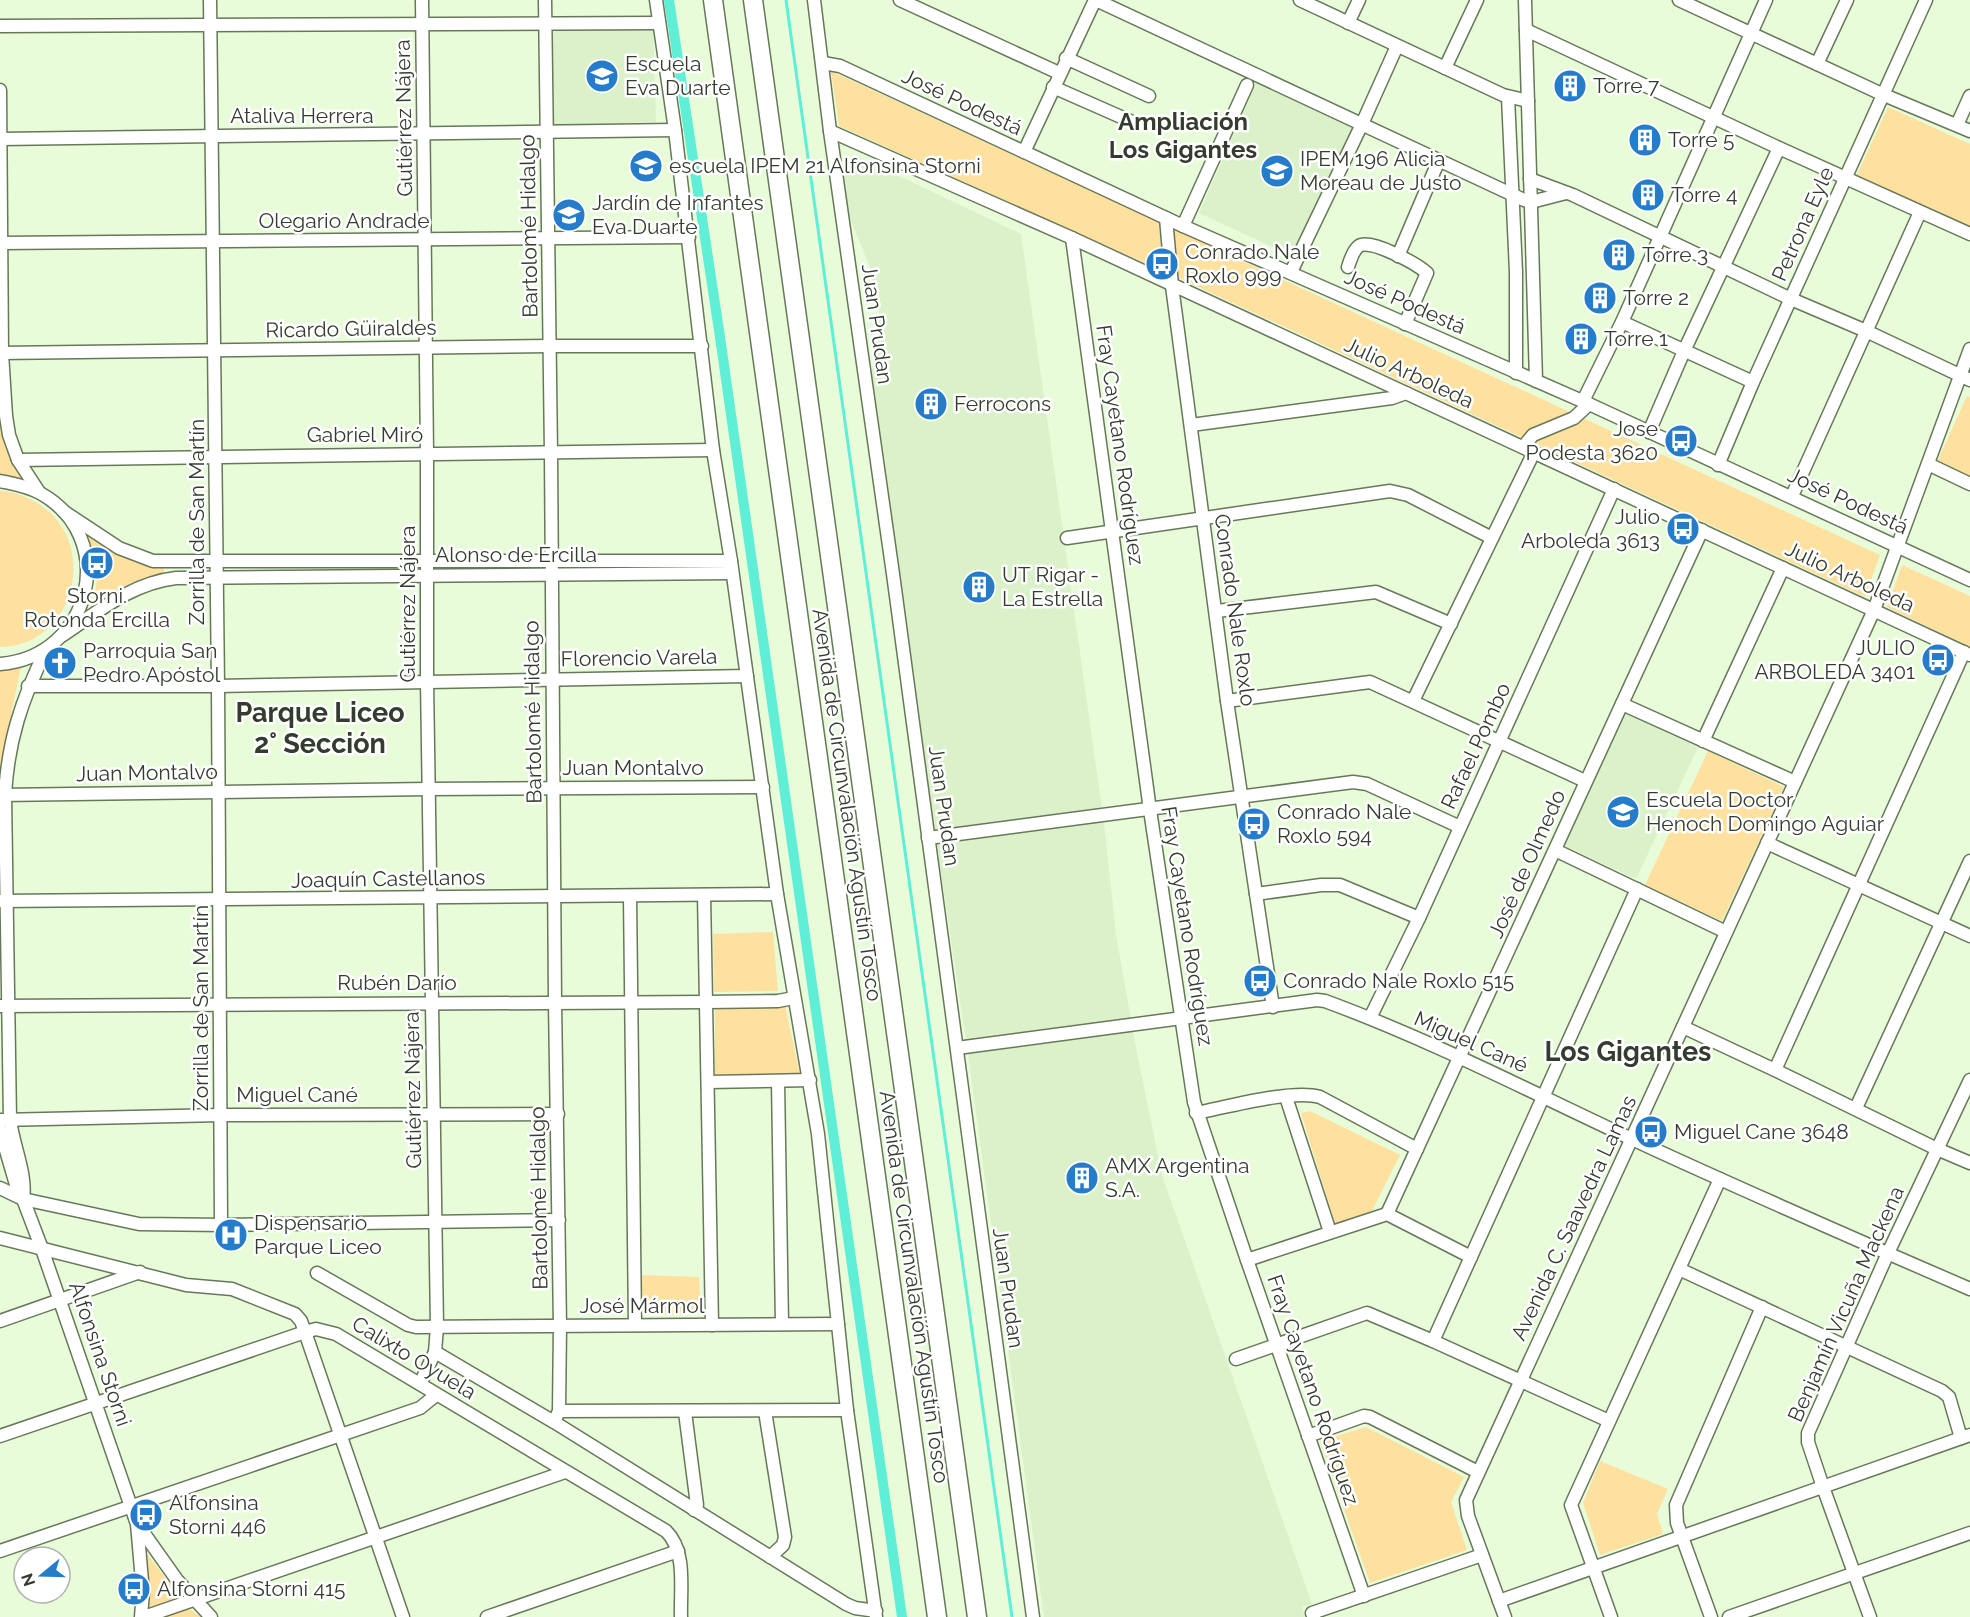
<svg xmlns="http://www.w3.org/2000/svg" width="1970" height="1617" font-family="Raleway,sans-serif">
  <rect width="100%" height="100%" fill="#e8fcda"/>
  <g fill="#daf1c9">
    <path d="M653 27 656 122 552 125 548 30Z"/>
    <path d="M1256 83 1357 128 1294 257 1199 213Z"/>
    <path d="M861 158 1021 234 1104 823 1116 934 1134 1038 1162 1175 1312 1604 1302 1607 1305 1617H1044L969 1061 894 556 872 371 879 310 870 267 846 209 842 174Z"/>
    <path d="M1624 713 1698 747 1636 879 1563 845Z"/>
  </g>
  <g fill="#fee09f">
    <path d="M831 71 1159 222 1163 271 839 126Z"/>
    <path d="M1888 107 1970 144V228L1856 177Z"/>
    <path d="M1173 229 1880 555 1865 597 1177 277Z"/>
    <path d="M1967 396 1970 397V477L1937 462Z"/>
    <path d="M0 423C6 447 16 466 30 486L0 477Z"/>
    <path d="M0 491C14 491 27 497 39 504 101 544 74 647 0 647Z"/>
    <path d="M83 530C114 553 126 559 164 566V573L134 584 88 611C104 576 96 564 83 530Z"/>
    <path d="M1902 565 1970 596V647L1887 607Z"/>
    <path d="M21 667 0 767V671Z"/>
    <path d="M1708 751 1784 787 1722 921 1645 885Z"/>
    <path d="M773 932 778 991 714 992 713 934Z"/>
    <path d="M785 1005 800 1075 715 1074V1008Z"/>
    <path d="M1310 1111 1400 1155 1372 1211 1335 1224 1301 1113Z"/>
    <path d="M641 1275 699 1277 701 1314 642 1315Z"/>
    <path d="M1366 1427 1464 1477 1451 1502 1467 1550 1370 1583 1320 1441Z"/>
    <path d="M1600 1461 1668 1489 1657 1514 1663 1534 1600 1555 1583 1503Z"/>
    <path d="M145 1551 187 1607 201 1617H148Z"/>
  </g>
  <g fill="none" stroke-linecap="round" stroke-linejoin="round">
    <path stroke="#5eefd6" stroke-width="3" d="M786 0 1012 1617"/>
    <path stroke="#5eefd6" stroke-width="10" d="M669 0 720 337 902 1617"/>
    <g stroke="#67785a" stroke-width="15">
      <g id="minor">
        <path d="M210 0 218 686 221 1224"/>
        <path d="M545 0 551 453 555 1002 560 1326 559 1411 554 1422"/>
        <path d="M656 0 675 130 713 450 731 561 777 894 818 1134 847 1410 876 1617"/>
        <path d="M814 0 830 131 893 574 1033 1617"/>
        <path d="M900 0 1059 73"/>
        <path d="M1096 0 1524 200 1531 202 1566 193"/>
        <path d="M1300 0 1503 95 1528 101"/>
        <path d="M1525 0 1536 381"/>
        <path d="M1679 0 1884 95 1970 131"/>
        <path d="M1348 23 1359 0"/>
        <path d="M0 26 659 23"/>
        <path d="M1526 30 1779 148 1970 234"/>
        <path d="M1066 58 1149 96"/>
        <path d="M823 63 840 66 1183 226 1589 404 1970 580"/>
        <path d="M1817 64 1847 0"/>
        <path d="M1445 68 1477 0"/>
        <path d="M1053 87 1137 124"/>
        <path d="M0 90 2 353 6 416 9 435 18 460 39 492"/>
        <path d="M1508 97 1516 272V373"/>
        <path d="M1957 125 1970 96"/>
        <path d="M830 131 1072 238 1970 655"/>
        <path d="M0 139 675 130"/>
        <path d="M1024 152 1095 0"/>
        <path d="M1530 179 1573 195 1791 299 1866 331 1970 380"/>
        <path d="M1166 218 1172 286 1227 701 1273 1007"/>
        <path d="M1183 226 1247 85"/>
        <path d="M1072 238 1150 810 1194 1102 1247 1260 1364 1596"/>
        <path d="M0 243 689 237"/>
        <path d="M1398 256 1439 160"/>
        <path d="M1348 267C1350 261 1353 250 1359 246 1370 238 1417 264 1427 273L1405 324"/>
        <path d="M1291 272 1362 124 1397 46"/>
        <path d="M1622 322 1753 382"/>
        <path d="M0 353 550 346H702"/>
        <path d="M1583 401 1622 322 1766 0"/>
        <path d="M1191 425 1392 398 1406 393"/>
        <path d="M1649 432 1684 351 1779 148"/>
        <path d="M1523 447 1533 435 1574 418 1589 404"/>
        <path d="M18 460 713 450"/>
        <path d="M1928 464 1970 484"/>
        <path d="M1718 465 1753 382 1926 0"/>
        <path d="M0 481C14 484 27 486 40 493 120 537 92 657 0 664"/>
        <path d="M1792 496 1920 212"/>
        <path d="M63 511 119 548 153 561H731"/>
        <path d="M1067 538 1390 491 1408 495 1492 538"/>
        <path d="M1217 611 1376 592 1451 624"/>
        <path d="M63 635C99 611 132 583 176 578L732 573"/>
        <path d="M28 686H218L747 676"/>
        <path d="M1227 701 1370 682 1585 781"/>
        <path d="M1413 701 1534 452"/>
        <path d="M1622 704 1795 782"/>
        <path d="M1703 741 1783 568"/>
        <path d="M0 795 428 789 763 787"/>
        <path d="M928 838 1353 782 1367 784 1460 827"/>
        <path d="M1767 843 1970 936"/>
        <path d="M1555 850 1726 932"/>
        <path d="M1256 894 1321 885H1340L1419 918"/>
        <path d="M704 895 712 1325"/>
        <path d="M630 896 635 1325"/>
        <path d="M0 901 777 894"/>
        <path d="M0 1006 707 1002 778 1001 794 998"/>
        <path d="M1370 1018 1419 918 1614 489"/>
        <path d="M1683 1027 1775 1070 1937 1149 1970 1163"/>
        <path d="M957 1048 1317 1000 1325 1001C1431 1040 1531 1092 1632 1139 1744 1191 1857 1240 1970 1289"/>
        <path d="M1775 1070 1964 652"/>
        <path d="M708 1082 810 1080"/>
        <path d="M778 1082 782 1324"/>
        <path d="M1286 1097 1330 1232"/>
        <path d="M1856 1108 1970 861"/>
        <path d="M1196 1113C1227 1107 1292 1089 1320 1097L1417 1149"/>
        <path d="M0 1120 221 1115 558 1114"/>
        <path d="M0 1130 17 1188 23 1199 42 1249 137 1524 143 1592 141 1617"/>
        <path d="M0 1188 23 1199 139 1224 225 1225 559 1220"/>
        <path d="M23 1199C27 1175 13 1145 10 1120L5 795C8 740 22 699 46 650"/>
        <path d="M1387 1214 1702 530"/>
        <path d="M0 1238 186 1285 232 1289 295 1314 301 1321 305 1332 316 1329 336 1334 666 1531C687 1551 680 1590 681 1617"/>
        <path d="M1247 1260 1387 1214 1471 1257"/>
        <path d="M1679 1269 1942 1391 1949 1397 1961 1438"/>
        <path d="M317 1273 408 1325 416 1327 838 1324"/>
        <path d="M0 1321 140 1272"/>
        <path d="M1433 1341 1637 889"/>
        <path d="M435 1352 554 1422 846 1604 855 1608 876 1611"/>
        <path d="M1236 1359 1367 1313 1433 1341 1609 1421"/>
        <path d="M420 1384 435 1352 437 1327 427 681V454L422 0"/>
        <path d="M559 1411 847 1410"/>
        <path d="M765 1411 785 1537 783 1545 770 1557"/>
        <path d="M685 1412 697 1505 694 1510"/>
        <path d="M0 1436 305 1332 403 1617"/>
        <path d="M1308 1436 1364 1416 1370 1417 1478 1472"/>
        <path d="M138 1525 177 1580 211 1617"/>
        <path d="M0 1551 420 1408 436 1395"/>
        <path d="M1499 1601 1970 1435"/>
        <path d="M144 1617 565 1472"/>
        <path d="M487 1617 678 1551"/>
        <path d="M1314 1617 1312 1613 1482 1555"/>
        <path d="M1505 1617 1468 1516 1466 1500 1874 610 1970 349"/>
        <path d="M1611 1617 1571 1505 1720 1179"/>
        <path d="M1711 1617 1677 1523 1676 1505 1762 1307"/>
        <path d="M1729 1617 1970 1533"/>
        <path d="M1870 1617 1823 1487 1808 1442V1433L1888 1253 1970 1080"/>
      </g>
    </g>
    <g stroke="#67785a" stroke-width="21">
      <g id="highway">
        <path d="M713 0 937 1617"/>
        <path d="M753 0 977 1617"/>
      </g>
    </g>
    <use href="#minor" stroke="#fff" stroke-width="12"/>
    <use href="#highway" stroke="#fff" stroke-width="18"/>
  </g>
  <defs>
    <g id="school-disc" transform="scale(1.725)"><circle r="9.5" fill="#257cca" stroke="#fff"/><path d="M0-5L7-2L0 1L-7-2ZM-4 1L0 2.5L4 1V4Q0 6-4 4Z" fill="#fff"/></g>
    <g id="building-disc" transform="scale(1.725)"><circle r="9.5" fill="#257cca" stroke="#fff"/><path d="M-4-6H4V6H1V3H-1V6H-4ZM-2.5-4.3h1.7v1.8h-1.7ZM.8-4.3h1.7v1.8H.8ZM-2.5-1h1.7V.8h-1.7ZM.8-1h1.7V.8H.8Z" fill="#fff"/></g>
    <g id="bus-disc" transform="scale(1.725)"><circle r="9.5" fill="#257cca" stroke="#fff"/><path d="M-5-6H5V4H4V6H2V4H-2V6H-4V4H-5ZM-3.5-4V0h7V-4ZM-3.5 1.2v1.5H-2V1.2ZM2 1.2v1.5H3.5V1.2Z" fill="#fff"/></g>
    <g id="church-disc" transform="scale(1.725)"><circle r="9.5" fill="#257cca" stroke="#fff"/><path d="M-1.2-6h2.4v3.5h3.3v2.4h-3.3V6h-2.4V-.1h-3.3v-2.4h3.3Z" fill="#fff"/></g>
    <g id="hospital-disc" transform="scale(1.725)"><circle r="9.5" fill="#257cca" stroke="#fff"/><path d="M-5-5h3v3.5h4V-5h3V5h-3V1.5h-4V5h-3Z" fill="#fff"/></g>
  </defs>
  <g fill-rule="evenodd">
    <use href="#school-disc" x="602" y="76"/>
    <use href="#building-disc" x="1570" y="86"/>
    <use href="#building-disc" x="1645" y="140"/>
    <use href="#school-disc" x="646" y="166"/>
    <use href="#school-disc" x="1277" y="171"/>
    <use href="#building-disc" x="1648" y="195"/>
    <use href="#school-disc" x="569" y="215"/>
    <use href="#building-disc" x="1619" y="255"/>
    <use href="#bus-disc" x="1162" y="264"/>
    <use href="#building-disc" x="1600" y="298"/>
    <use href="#building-disc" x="1581" y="339"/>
    <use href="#building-disc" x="931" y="404"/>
    <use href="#bus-disc" x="1681" y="441"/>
    <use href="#bus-disc" x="1683" y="529"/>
    <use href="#bus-disc" x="97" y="563"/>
    <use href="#building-disc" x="979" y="587"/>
    <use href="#bus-disc" x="1938" y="660"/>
    <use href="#church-disc" x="60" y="663"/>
    <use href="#school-disc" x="1623" y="812"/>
    <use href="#bus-disc" x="1254" y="824"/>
    <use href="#bus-disc" x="1260" y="981"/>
    <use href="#bus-disc" x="1651" y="1132"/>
    <use href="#building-disc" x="1082" y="1178"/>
    <use href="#hospital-disc" x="231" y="1235"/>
    <use href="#bus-disc" x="146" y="1515"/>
    <use href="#bus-disc" x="134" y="1589"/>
  </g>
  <g text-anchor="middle" stroke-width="5" stroke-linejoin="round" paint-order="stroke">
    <g font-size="21" fill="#343c2f" stroke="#fff" text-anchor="start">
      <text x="625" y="71">Escuela<tspan x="625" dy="24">Eva Duarte</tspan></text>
      <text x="1593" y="93">Torre 7</text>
      <text x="1668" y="147">Torre 5</text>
      <text x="1300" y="166">IPEM 196 Alicia<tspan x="1300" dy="24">Moreau de Justo</tspan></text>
      <text x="669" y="173">escuela IPEM 21 Alfonsina Storni</text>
      <text x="1671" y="202">Torre 4</text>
      <text x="592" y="210">Jardín de Infantes<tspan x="592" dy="24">Eva Duarte</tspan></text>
      <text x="1185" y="259">Conrado Nale<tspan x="1185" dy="24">Roxlo 999</tspan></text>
      <text x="1642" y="262">Torre 3</text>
      <text x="1623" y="305">Torre 2</text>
      <text x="1604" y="346">Torre 1</text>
      <text x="954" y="411">Ferrocons</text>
      <text x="1658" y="436" text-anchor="end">Jose<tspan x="1658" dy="24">Podesta 3620</tspan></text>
      <text x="1660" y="524" text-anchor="end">Julio<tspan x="1660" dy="24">Arboleda 3613</tspan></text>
      <text x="1002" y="582">UT Rigar -<tspan x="1002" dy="24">La Estrella</tspan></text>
      <text x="97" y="603" text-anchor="middle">Storni.<tspan x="97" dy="24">Rotonda Ercilla</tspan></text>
      <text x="1915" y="655" text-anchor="end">JULIO<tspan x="1915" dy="24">ARBOLEDA 3401</tspan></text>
      <text x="83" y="658">Parroquia San<tspan x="83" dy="24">Pedro Apóstol</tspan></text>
      <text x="1646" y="807">Escuela Doctor<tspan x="1646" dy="24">Henoch Domingo Aguiar</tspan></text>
      <text x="1277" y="819">Conrado Nale<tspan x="1277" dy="24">Roxlo 594</tspan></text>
      <text x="1283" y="988">Conrado Nale Roxlo 515</text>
      <text x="1674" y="1139">Miguel Cane 3648</text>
      <text x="1105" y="1173">AMX Argentina<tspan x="1105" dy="24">S.A.</tspan></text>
      <text x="254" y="1230">Dispensario<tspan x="254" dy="24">Parque Liceo</tspan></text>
      <text x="169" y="1510">Alfonsina<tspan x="169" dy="24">Storni 446</tspan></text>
      <text x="157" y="1596">Alfonsina Storni 415</text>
    </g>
    <g font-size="21" fill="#343c2f" stroke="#fff">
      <text transform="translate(962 102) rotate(25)" y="7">José Podestá</text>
      <text x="302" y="123">Ataliva Herrera</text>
      <text transform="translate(404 118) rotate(-91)" y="7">Gutiérrez Nájera</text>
      <text x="344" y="228">Olegario Andrade</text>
      <text transform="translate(1803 224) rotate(-66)" y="7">Petrona Eyle</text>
      <text transform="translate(529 226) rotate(-91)" y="7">Bartolomé Hidalgo</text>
      <text transform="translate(1405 302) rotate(24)" y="7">José Podestá</text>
      <text transform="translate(877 324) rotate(82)" y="7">Juan Prudan</text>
      <text transform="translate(351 329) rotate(-1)" y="7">Ricardo Güiraldes</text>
      <text transform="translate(1409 373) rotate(25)" y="7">Julio Arboleda</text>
      <text x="365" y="442">Gabriel Miró</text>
      <text transform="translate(1120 445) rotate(82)" y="7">Fray Cayetano Rodríguez</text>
      <text transform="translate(1848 501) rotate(25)" y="7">José Podestá</text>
      <text transform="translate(197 522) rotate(-90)" y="7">Zorrilla de San Martín</text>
      <text x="516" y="562">Alonso de Ercilla</text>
      <text transform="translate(1850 577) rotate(25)" y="7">Julio Arboleda</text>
      <text transform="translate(408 604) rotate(-90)" y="7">Gutiérrez Nájera</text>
      <text transform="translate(1235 610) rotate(82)" y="7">Conrado Nale Roxlo</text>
      <text transform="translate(639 658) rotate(-1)" y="7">Florencio Varela</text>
      <text transform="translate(533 712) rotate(-91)" y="7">Bartolomé Hidalgo</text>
      <text transform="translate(1476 746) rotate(-65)" y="7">Rafael Pombo</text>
      <text x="633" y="775">Juan Montalvo</text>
      <text transform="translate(147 773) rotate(-1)" y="7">Juan Montalvo</text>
      <text transform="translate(847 805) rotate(82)" y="7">Avenida de Circunvalación Agustín Tosco</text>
      <text transform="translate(944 806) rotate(82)" y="7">Juan Prudan</text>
      <text transform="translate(1527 864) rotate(-66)" y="7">José de Olmedo</text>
      <text transform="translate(388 879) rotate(-1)" y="7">Joaquín Castellanos</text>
      <text transform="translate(1187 926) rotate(81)" y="7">Fray Cayetano Rodríguez</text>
      <text x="397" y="990">Rubén Darío</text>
      <text transform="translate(201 1008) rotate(-90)" y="7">Zorrilla de San Martín</text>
      <text transform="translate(1471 1042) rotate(24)" y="7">Miguel Cané</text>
      <text transform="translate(413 1090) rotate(-91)" y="7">Gutiérrez Nájera</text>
      <text x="297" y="1102">Miguel Cané</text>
      <text transform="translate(539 1198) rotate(-91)" y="7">Bartolomé Hidalgo</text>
      <text transform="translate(1574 1218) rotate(-65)" y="7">Avenida C. Saavedra Lamas</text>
      <text transform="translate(914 1287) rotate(82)" y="7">Avenida de Circunvalación Agustín Tosco</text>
      <text transform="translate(1008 1288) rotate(82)" y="7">Juan Prudan</text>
      <text transform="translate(1846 1304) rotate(-66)" y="7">Benjamín Vicuña Mackena</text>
      <text x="642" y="1313">José Mármol</text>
      <text transform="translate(100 1354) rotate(71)" y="7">Alfonsina Storni</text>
      <text transform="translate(414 1358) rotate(31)" y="7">Calixto Oyuela</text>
      <text transform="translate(1313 1390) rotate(71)" y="7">Fray Cayetano Rodríguez</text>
    </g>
    <g font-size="24" font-weight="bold" fill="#343c2f" stroke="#fff">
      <text x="1183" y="130">Ampliación<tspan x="1183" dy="28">Los Gigantes</tspan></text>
    </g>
    <g font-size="27" font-weight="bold" fill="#343c2f" stroke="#fff">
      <text x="320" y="722">Parque Liceo<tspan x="320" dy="31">2° Sección</tspan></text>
      <text x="1628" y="1061">Los Gigantes</text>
    </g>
  </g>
  <g transform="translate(42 1575) rotate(251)"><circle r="28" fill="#ffffff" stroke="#aeb1ac" stroke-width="1.5"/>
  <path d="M0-4.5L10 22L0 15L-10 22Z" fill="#257cca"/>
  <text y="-9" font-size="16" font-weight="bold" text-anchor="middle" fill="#343c2f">N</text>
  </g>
</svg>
